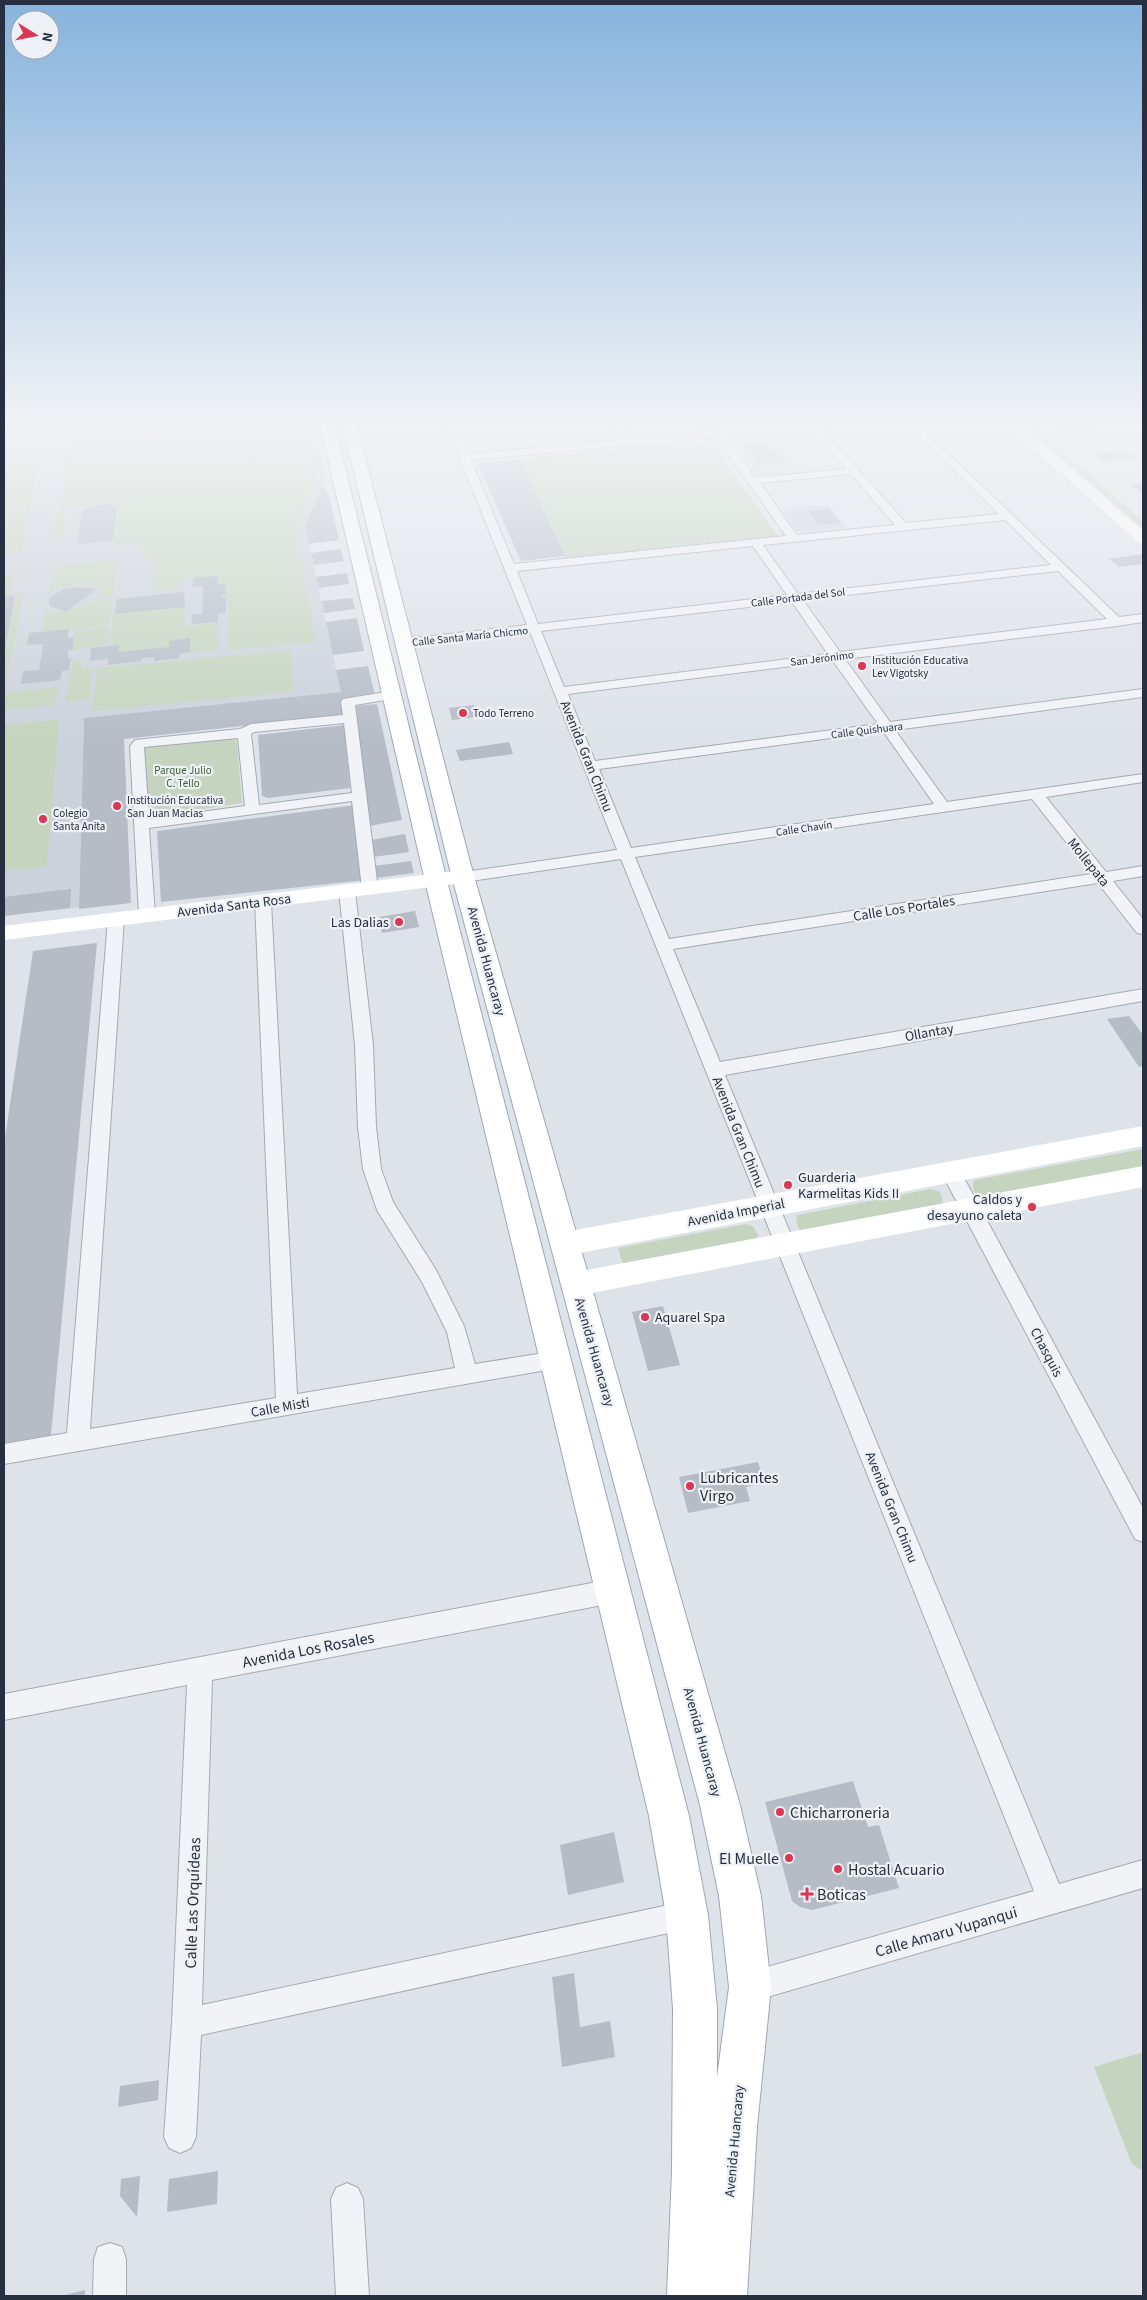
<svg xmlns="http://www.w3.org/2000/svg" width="1147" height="2300" font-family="'Source Sans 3',sans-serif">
  <rect width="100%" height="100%" fill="#dee3e9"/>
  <g fill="#ccd2db">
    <path d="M4 419H314L325 481 305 526 341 692 84 718 79 907 4 916Z"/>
    <path d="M771 439 798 472 759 476 752 466 754 465 737 443Z"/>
    <path d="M829 505 846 528 797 532 782 509Z"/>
  </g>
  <g fill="#c4d4be">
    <path d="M132 419H169L164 420 166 423 189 419H275L135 429 132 428Z"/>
    <path d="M278 419H307L319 474 297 526 301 563 270 567 301 564 316 642 228 650 229 571 228 597 222 598V594H225V584H218V576L180 580 179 589 155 592 152 591 155 558 144 559 139 543 113 546 117 507H112V504L60 508 72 441 289 423Z"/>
    <path d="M1018 419H1025L1143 521V529Z"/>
    <path d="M26 426 23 439 4 440V428Z"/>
    <path d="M710 441 778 536 566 558 520 459Z"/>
    <path d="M41 450 21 552 4 554V453Z"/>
    <path d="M68 511 64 535 51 537 55 512Z"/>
    <path d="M117 560 112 598 98 595 102 589C86 579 64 585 49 595L55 568 63 567 64 564Z"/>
    <path d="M13 573 15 575 10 593 24 592 6 685H4V659L16 596 4 597V578Z"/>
    <path d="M94 598 112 600 109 625 41 632 46 606C55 621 64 608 74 607 82 605 87 606 93 602Z"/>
    <path d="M185 607V626L218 623V650L190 653V637L169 647 119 652V645L110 646 113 614Z"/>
    <path d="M109 627 108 644 73 650 75 631Z"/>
    <path d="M290 650 293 691 92 711 97 668Z"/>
    <path d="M81 659V669L93 668 89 699 65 702 73 660Z"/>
    <path d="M58 687 55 705 4 710V692Z"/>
    <path d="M59 719 47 866 4 871V725Z"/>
    <path d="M232 738 237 742 242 803 149 817 142 750 153 744Z"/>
    <path d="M1143 1149V1169L986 1200C975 1197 973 1194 973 1183L975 1180Z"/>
    <path d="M931 1189 940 1192 943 1202 938 1209 800 1231 796 1221 798 1215Z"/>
    <path d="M746 1224 754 1227 758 1236 752 1245 624 1268 618 1248Z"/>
    <path d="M1143 2052V2171L1132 2164 1094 2067Z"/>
  </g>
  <g fill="#b5bcc6">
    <path d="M62 419 59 431 41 433 42 425 54 424V422L47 423 48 420Z"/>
    <path d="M63 419H132V428L60 434Z"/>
    <path d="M278 419 290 423 102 439 101 436H119L135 429Z"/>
    <path d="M27 420 26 426 6 427 7 422Z"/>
    <path d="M1090 421 1095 425 1061 428 1056 424Z"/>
    <path d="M1091 429 1095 432 1069 435 1065 431Z"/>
    <path d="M765 443 780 461 759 463 745 445Z"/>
    <path d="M1127 451 1135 458 1102 461 1094 454Z"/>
    <path d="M520 459 529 479 565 556 521 561 478 464Z"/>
    <path d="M1143 483V493H1141L1131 485Z"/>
    <path d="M322 486 329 495 339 540 309 544 305 526Z"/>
    <path d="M112 503V507H117L113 541 77 544 82 509 95 508 96 505Z"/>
    <path d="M829 509 840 523 818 525 808 511Z"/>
    <path d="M341 549 344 561 314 565 311 553Z"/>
    <path d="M1142 554 1143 564 1119 567 1109 559Z"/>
    <path d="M347 573 349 584 319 588 316 577Z"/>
    <path d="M218 576V584H225L226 594H222V598L226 597V613L218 614V622L192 624V615L202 614 203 586 193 587 194 578Z"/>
    <path d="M78 587 97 589 66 612 50 606 49 600 52 596 63 589Z"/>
    <path d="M184 592 185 607 115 614 117 599Z"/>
    <path d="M15 596 5 650H4V597Z"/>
    <path d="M352 598 355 609 324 613 322 601Z"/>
    <path d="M357 618 364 651 333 655 326 622Z"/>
    <path d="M69 629 68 638 74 637 73 650H68V658H71L69 670 62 671 60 680 21 684 23 671 39 670 43 644 27 645 29 633Z"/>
    <path d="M190 638V652L179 654V658L154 661V657L142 658 141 661 108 665V659L90 661 91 648 119 645V652L169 647V641Z"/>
    <path d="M368 666 375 695 342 699 344 715 124 739 131 903 79 909 84 718 341 692 336 670Z"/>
    <path d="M377 704 402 820 369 826 352 706Z"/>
    <path d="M474 705 477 717 452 720 449 708Z"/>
    <path d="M344 725 350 788 268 798 262 796 258 735Z"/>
    <path d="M509 742 513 754 460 761 456 750Z"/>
    <path d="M356 805 366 880 161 902 157 831Z"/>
    <path d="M405 834 409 852 373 857 371 840Z"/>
    <path d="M411 861 414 873 376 878 374 866Z"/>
    <path d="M71 889 70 908 4 916V897Z"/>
    <path d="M415 911 419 927 382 933 379 917Z"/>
    <path d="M97 943 51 1435 4 1443V1144L33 951Z"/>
    <path d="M1129 1016 1143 1035V1066L1139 1067 1107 1019Z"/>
    <path d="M663 1306 680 1365 648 1371 632 1312Z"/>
    <path d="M758 1462 764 1483 746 1487 750 1501 688 1513 679 1477Z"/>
    <path d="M853 1781 868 1827 879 1825 899 1888 812 1910 800 1907 792 1901 765 1802Z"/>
    <path d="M614 1832 624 1882 568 1895 560 1845Z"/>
    <path d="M574 1973 580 2027 610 2021 615 2057 562 2067 552 1977Z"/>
    <path d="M159 2080 158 2100 118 2107 120 2086Z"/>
    <path d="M218 2171 217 2204 167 2212 169 2179Z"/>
    <path d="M140 2176 137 2217 120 2196 121 2179Z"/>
    <path d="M85 2290V2296H61Z"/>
  </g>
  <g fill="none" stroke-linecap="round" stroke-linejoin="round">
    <g stroke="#a3aab3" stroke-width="2">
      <g id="street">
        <path d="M444 419H454L468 454 622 440 608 419H618L631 439 806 423 803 419H813L816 422 857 419H889L884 422 821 428 906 523 999 514 902 419H912L1119 617 1143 614V622L1117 626 845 659 890 722 1143 689V697L895 730 947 802 1143 774V782L1046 797 1106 872 1143 866V876L1113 881 1143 919V934L1137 933 1098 883 673 949 720 1062 1143 989V1001L725 1075 1059 1884 1143 1860V1888L750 2002 740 1997 735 1987 740 1977 750 1972 1034 1891 621 859 464 882 459 880 456 877 459 874 464 872 617 850 530 632 404 647 398 643 404 639 527 625ZM811 429 846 469 755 478 726 436ZM716 437 786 536 514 564 471 460ZM851 474 895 525 797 535 760 483ZM1005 520 1051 565 798 594 763 545ZM753 546 787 595 538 624 517 571ZM1058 571 1107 619 840 652 803 600ZM792 602 828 654 564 687 541 631ZM833 661 878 724 595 761 568 694ZM883 731 934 804 631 848 599 769ZM1032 799 1091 874 669 939 635 857Z"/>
        <path d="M1131 419H1142L1143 427Z"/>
        <path d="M392 691 397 692 399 695 397 698 355 705 378 889 375 893H365L362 889 352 801 149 828 155 915 153 919H141L139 915 130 746 135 740 240 729 251 724 343 715 341 702 343 699ZM344 723 352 793 259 805 251 734 254 732ZM238 738 245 806 149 819 144 747Z"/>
        <path d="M347 886 352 887 355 891 373 1045 376 1127 381 1169 393 1202 436 1270 464 1326 475 1364 556 1351 564 1353 567 1360 564 1367 4 1464V1444L67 1433 108 919 110 915H122L124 919 90 1429 276 1398 255 902 257 898H269L271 902 297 1394 455 1368 447 1332 422 1282 377 1210 363 1169 358 1127 355 1045 339 891 342 887Z"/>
        <path d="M951 1164 958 1167 1143 1508V1542L1135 1539 941 1172 944 1167Z"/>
        <path d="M613 1579 622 1582 625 1591 622 1600 613 1603 212 1680 202 2005 687 1901 697 1905 701 1915 697 1925 687 1929 201 2035 196 2137 191 2148 180 2153 169 2148 164 2137 172 2023 187 1685 4 1720V1694Z"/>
        <path d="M347 2183 358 2188 363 2199 369 2296H336L331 2199 336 2188Z"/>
        <path d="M110 2243 122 2247 126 2259V2296H93L94 2259 98 2247Z"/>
      </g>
    </g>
    <g stroke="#9ca7b6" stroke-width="2">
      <path id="primary" d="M319 419H333L447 881 689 1816 708 1915 717 2009V2078L729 1987 719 1896 700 1805 448 862 341 419H355L470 862 740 1805 761 1896 771 1987 757 2127 747 2296H667L672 2171 673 2009 666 1915 649 1816 425 881Z"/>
    </g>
    <use href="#street" fill="#f1f3f7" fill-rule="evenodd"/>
    <g fill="#fff" fill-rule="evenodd">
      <path d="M1001 419H1015L1143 531V544L1138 542Z"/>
      <path d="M464 870 472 872 475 877 472 882 4 940V926Z"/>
      <path d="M1143 1126V1146L564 1256 554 1252 550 1244 554 1236 564 1232Z"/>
      <path d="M1143 1166V1187L576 1296 566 1293 562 1284 566 1275 576 1272Z"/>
    </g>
    <use href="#primary" fill="#fff" fill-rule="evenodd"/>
  </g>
  <linearGradient id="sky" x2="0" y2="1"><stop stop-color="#87b3dd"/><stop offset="0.57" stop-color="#f0f2f5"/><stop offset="1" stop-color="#f0f2f5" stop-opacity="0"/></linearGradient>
  <rect width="1147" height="741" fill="url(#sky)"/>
  <g fill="#db3653" stroke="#eef1f6" stroke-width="2">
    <circle cx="862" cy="666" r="5"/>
    <circle cx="463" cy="713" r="5"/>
    <circle cx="117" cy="806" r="5"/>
    <circle cx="43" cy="819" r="5"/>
    <circle cx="399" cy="922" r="5"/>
    <circle cx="788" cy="1185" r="5"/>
    <circle cx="1032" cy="1207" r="5"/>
    <circle cx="645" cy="1317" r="5"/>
    <circle cx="690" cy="1486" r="5"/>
    <circle cx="780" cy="1812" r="5"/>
    <circle cx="789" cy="1858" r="5"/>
    <circle cx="838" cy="1869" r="5"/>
    <path d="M804.5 1886.5h5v5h5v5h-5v5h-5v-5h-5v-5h5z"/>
  </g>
  <g text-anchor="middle" stroke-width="4.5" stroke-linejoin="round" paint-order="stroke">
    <g font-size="11" fill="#263041" stroke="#eef1f6">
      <text transform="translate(798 597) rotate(-7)" y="4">Calle Portada del Sol</text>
      <text transform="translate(470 636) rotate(-6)" y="4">Calle Santa María Chicmo</text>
      <text transform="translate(822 658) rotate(-7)" y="4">San Jerónimo</text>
      <text transform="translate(867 730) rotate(-7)" y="4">Calle Quishuara</text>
      <text transform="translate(804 828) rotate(-8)" y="4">Calle Chavín</text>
    </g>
    <g font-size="11" fill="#263041" stroke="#eef1f6" text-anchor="start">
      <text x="872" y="664">Institución Educativa<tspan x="872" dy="13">Lev Vigotsky</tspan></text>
      <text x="473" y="717">Todo Terreno</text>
      <text x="127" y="804">Institución Educativa<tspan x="127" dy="13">San Juan Macias</tspan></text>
      <text x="53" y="817">Colegio<tspan x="53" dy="13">Santa Anita</tspan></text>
    </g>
    <g font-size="11" fill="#3b5e32" stroke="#eef1f6">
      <text x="183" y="774">Parque Julio<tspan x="183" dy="13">C. Tello</tspan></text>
    </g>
    <g font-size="14" fill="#263041" stroke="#eef1f6">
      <text transform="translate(587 756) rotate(68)" y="5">Avenida Gran Chimu</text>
      <text transform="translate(1089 862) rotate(51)" y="5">Mollepata</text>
      <text transform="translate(234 905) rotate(-7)" y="5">Avenida Santa Rosa</text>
      <text transform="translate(904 908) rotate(-9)" y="5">Calle Los Portales</text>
      <text transform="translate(487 961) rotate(75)" y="5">Avenida Huancaray</text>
      <text transform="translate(929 1032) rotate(-10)" y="5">Ollantay</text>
      <text transform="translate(739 1132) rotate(68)" y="5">Avenida Gran Chimu</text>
      <text transform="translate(736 1212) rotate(-11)" y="5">Avenida Imperial</text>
      <text transform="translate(595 1352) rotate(74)" y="5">Avenida Huancaray</text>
      <text transform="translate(1047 1352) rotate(62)" y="5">Chasquis</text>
      <text transform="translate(280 1407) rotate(-10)" y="5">Calle Misti</text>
      <text transform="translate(892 1507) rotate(68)" y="5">Avenida Gran Chimu</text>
      <text transform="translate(703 1742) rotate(75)" y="5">Avenida Huancaray</text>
      <text transform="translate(734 2141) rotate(-85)" y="5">Avenida Huancaray</text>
    </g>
    <g font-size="14" fill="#263041" stroke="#eef1f6" text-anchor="end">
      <text x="389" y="927">Las Dalias</text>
      <text x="798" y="1182" text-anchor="start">Guarderia<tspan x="798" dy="16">Karmelitas Kids II</tspan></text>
      <text x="1022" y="1204">Caldos y<tspan x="1022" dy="16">desayuno caleta</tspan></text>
      <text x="655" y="1322" text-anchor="start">Aquarel Spa</text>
    </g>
    <g font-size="16" fill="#263041" stroke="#eef1f6" text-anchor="start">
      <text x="700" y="1483">Lubricantes<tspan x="700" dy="18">Virgo</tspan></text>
      <text x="790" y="1818">Chicharroneria</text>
      <text x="779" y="1864" text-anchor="end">El Muelle</text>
      <text x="848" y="1875">Hostal Acuario</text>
      <text x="817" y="1900">Boticas</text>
    </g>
    <g font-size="16" fill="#263041" stroke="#eef1f6">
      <text transform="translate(308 1649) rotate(-11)" y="6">Avenida Los Rosales</text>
      <text transform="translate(192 1903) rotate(-88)" y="6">Calle Las Orquídeas</text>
      <text transform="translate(946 1931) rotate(-16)" y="6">Calle Amaru Yupanqui</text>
    </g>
  </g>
  <rect width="1147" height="2300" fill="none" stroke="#263041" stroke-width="10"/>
  <g transform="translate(35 35) rotate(100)"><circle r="24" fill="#eef1f6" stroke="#9ea4ae"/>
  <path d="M0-4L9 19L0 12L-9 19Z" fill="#db3653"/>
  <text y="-8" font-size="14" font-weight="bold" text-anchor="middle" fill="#263041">N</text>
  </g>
</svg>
